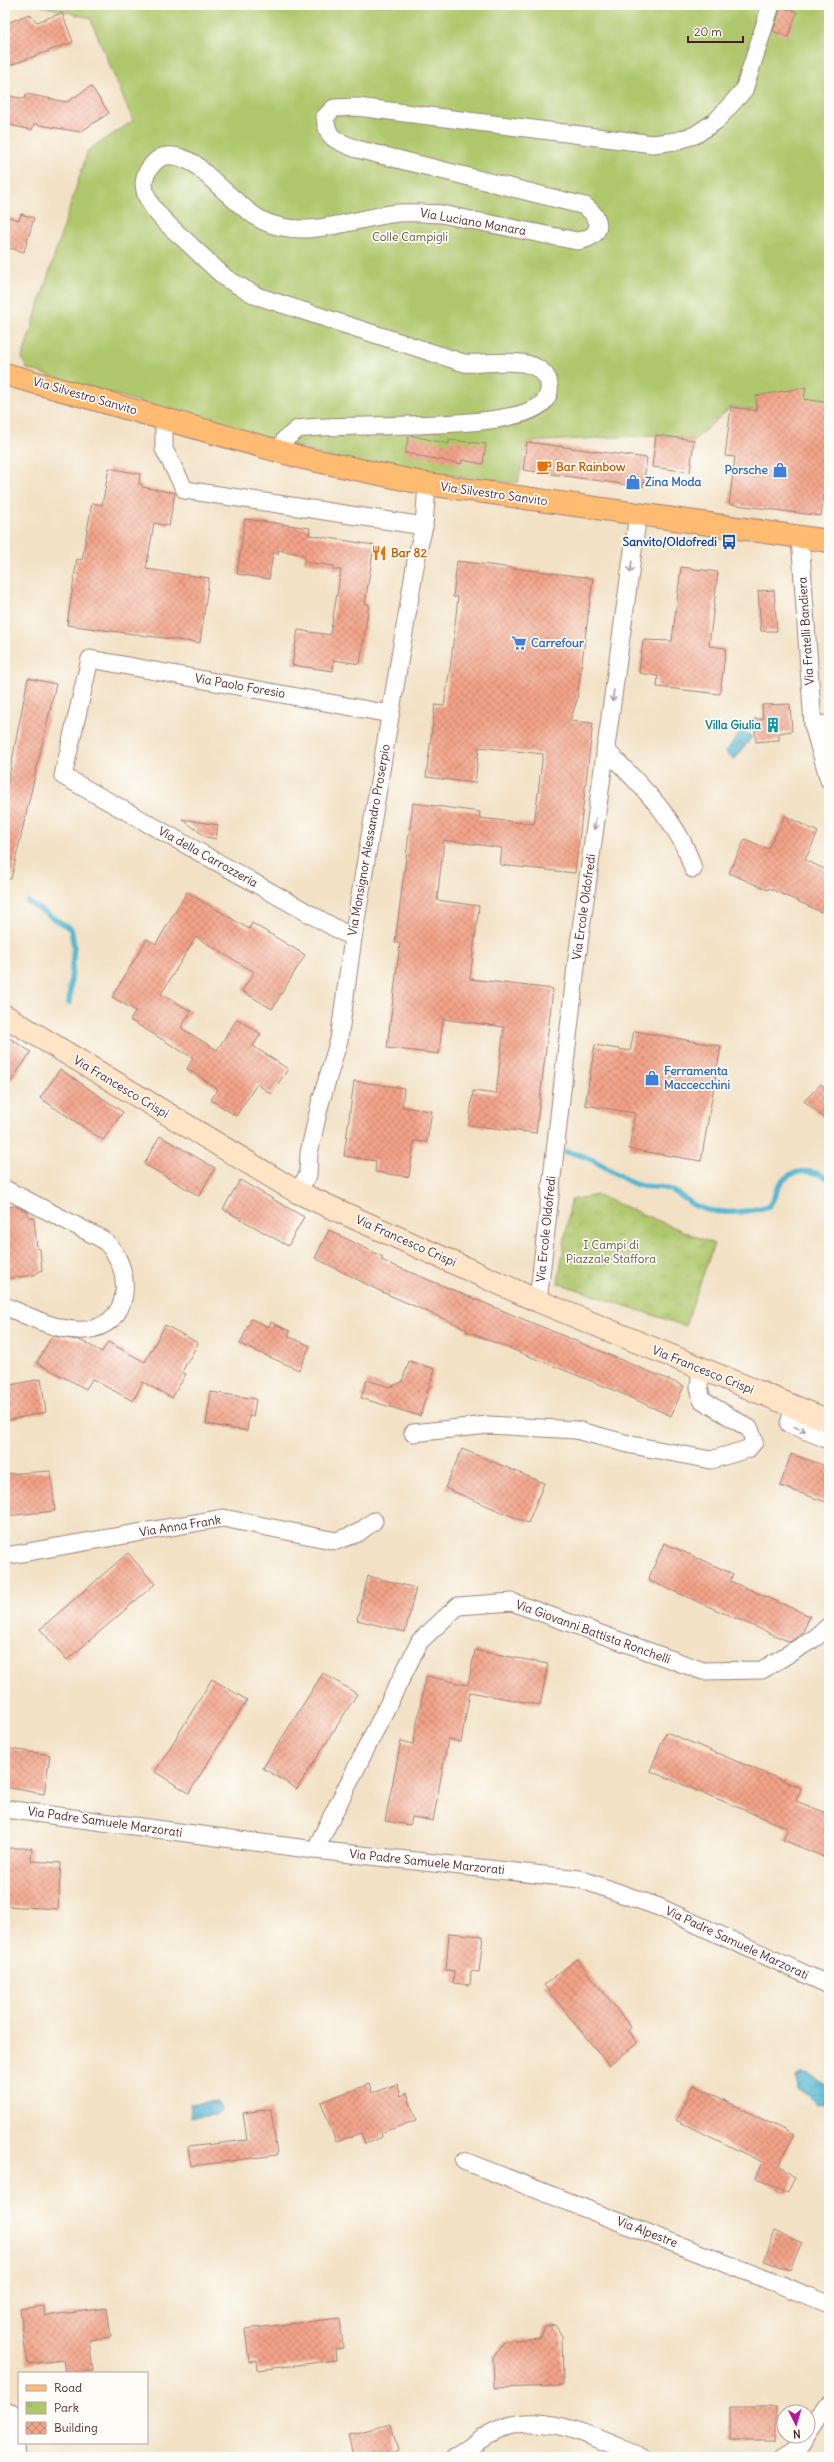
<svg xmlns="http://www.w3.org/2000/svg" width="834" height="2462" font-family="Delius,sans-serif">
  <defs>
    <pattern id="park-tufts" width="24" height="20" patternUnits="userSpaceOnUse"><rect width="24" height="20" fill="#afc76c"/><path d="M3 7l-1-3M5 7V3M7 7l1-3M15 17l-1-3M17 17v-4M19 17l1-3" fill="none" stroke="#98aa5e"/></pattern>
    <pattern id="water-waves" width="16" height="10" patternUnits="userSpaceOnUse"><rect width="16" height="10" fill="#52b6d0"/><path d="M0 5q4-4 8 0t8 0" fill="none" stroke="#4693a9"/></pattern>
    <pattern id="building-cross-hatch" width="8" height="8" patternUnits="userSpaceOnUse"><rect width="8" height="8" fill="#f3a388"/><path d="M0 0l8 8M0 8l8-8" fill="none" stroke="#c7846f"/></pattern>
  </defs>
  <rect width="100%" height="100%" fill="#fdfcf7"/>
  <filter id="ink" filterUnits="userSpaceOnUse"><feTurbulence type="fractalNoise" baseFrequency=".025" numOctaves="2"/><feDisplacementMap in="SourceGraphic" scale="8" xChannelSelector="R" yChannelSelector="G"/><feConvolveMatrix kernelMatrix="1 2 1 2 8 2 1 2 1" color-interpolation-filters="sRGB"/></filter>
  <filter id="wash" filterUnits="userSpaceOnUse"><feTurbulence type="fractalNoise" baseFrequency=".012" numOctaves="4" result="noise"/><feDisplacementMap in="SourceGraphic" scale="16" xChannelSelector="R" yChannelSelector="G"/><feGaussianBlur stdDeviation="0.9" result="paint"/><feColorMatrix in="noise" values="0 0 0 0 0 0 0 0 0 0 0 0 0 0 0 0 0 1.4 0 .05"/><feComposite in="paint" operator="in"/></filter>
  <g filter="url(#wash)">
    <rect width="100%" height="100%" fill="#f2e1c5"/>
    <path fill="#afc76c" stroke="#7c734c" d="M39 5H829V420L731 407 694 440 656 435 527 442 518 483 357 465 27 369 22 358 88 150 133 121 90 18Z"/>
    <path fill="url(#park-tufts)" stroke="#7c734c" d="M597 1195 714 1244 685 1326 558 1283 571 1200Z"/>
    <g fill="url(#water-waves)" stroke="#4e6a7e">
      <path d="M742 730 752 737 734 760 725 752Z"/>
      <path d="M800 2073 808 2074 828 2085 829 2102 816 2104 807 2095 797 2091 796 2077Z"/>
      <path d="M217 2101 221 2107 220 2114 191 2118 189 2104Z"/>
    </g>
    <g fill="none" stroke-linecap="round" stroke-linejoin="round">
      <g stroke="#52b6d0" stroke-width="5.5">
        <path d="M28 902 71 929 74 946 69 1003"/>
        <path d="M566 1152C591 1155 610 1171 632 1183 643 1189 657 1185 668 1189 678 1192 685 1200 694 1205 716 1216 746 1213 769 1206 774 1200 775 1192 779 1186 790 1167 812 1169 829 1179"/>
      </g>
    </g>
    <g id="blocks">
      <g fill="url(#building-cross-hatch)">
        <path d="M781 7 797 12 788 37 773 31Z"/>
        <path d="M62 13 73 42 5 67V24L29 14 37 22Z"/>
        <path d="M91 86 109 113 80 132 34 124 32 130 5 124V95L25 99 26 94 67 102Z"/>
        <path d="M21 214 34 218 24 252 5 247V216L19 220Z"/>
        <path d="M806 387 804 399 829 403 827 420H829V459L821 516 729 504 735 457 725 456 731 407 757 411 756 396Z"/>
        <path d="M409 435 449 444V440L486 444 483 464 462 460 461 464 405 453Z"/>
        <path d="M656 435 694 440 690 472 652 467Z"/>
        <path d="M527 442 647 458 643 487 523 470Z"/>
        <path d="M109 468 140 474 139 484H142V487L175 493 169 526 154 523 146 569 209 578 200 643 67 625 77 559 82 560 92 503 102 505Z"/>
        <path d="M245 519 310 528 309 535 374 545 365 604H369L360 664 334 660 333 671 292 665 298 630 330 635 341 570H333L334 566 304 562 305 555 278 550V554L273 553 269 579 237 574Z"/>
        <path d="M457 561 593 578 577 700 570 721 593 723 575 873 500 865 502 848 444 840 437 900 479 906 470 979 553 989 536 1133 469 1125 473 1091 496 1094 504 1027 443 1019 439 1054 387 1048 400 943H395L413 803 480 812 479 818 534 824 543 754 479 747 475 783 426 777 435 705 444 706 451 662 458 597H453Z"/>
        <path d="M681 567 718 572 709 646 726 648 720 694 657 687 658 676 639 673 643 640 672 641Z"/>
        <path d="M774 590 777 631H761L758 591Z"/>
        <path d="M28 678 56 684 11 879 5 878V797Z"/>
        <path d="M790 704 792 731 779 733V740L756 742 754 719H763L762 705Z"/>
        <path d="M785 816 818 832 805 860 829 871V896L821 912 769 888 768 890 729 873 745 839 768 849Z"/>
        <path d="M182 819 218 825 216 839 206 837Z"/>
        <path d="M187 892 249 929 252 923 305 955 272 1009 242 991 254 972 196 937 161 994 191 1011 181 1028 217 1050 237 1019 261 1034 253 1046 288 1069 271 1094 257 1084 236 1116 211 1100 218 1089 187 1069 193 1058 130 1020 136 1011 112 997 147 939 156 944Z"/>
        <path d="M634 1031 721 1046 701 1161 629 1149 635 1113 585 1105 595 1045 630 1051Z"/>
        <path d="M5 1035 31 1052 5 1090Z"/>
        <path d="M60 1069 123 1112 103 1140 40 1098Z"/>
        <path d="M354 1081 404 1088 402 1107 432 1111 427 1142 414 1141 409 1177 375 1172 376 1161 344 1156Z"/>
        <path d="M821 1084 829 1092V1122L804 1101Z"/>
        <path d="M160 1136 215 1168 199 1196 144 1164Z"/>
        <path d="M240 1180 304 1217 288 1246 223 1209Z"/>
        <path d="M15 1206 28 1212 29 1217 34 1218 37 1248 40 1249 42 1270 34 1275 5 1279V1207Z"/>
        <path d="M329 1230 383 1257 381 1260 684 1386 671 1416 614 1390 466 1331 467 1329 380 1291 315 1258Z"/>
        <path d="M251 1319 269 1327 271 1322 290 1331 288 1336 310 1346 299 1370 240 1344Z"/>
        <path d="M165 1325 198 1343 182 1372 186 1374 172 1398 143 1382 133 1401 92 1379 86 1389 37 1363 52 1336 80 1340 102 1352 108 1342 145 1362Z"/>
        <path d="M409 1361 435 1369 420 1416 361 1398 367 1380 390 1387 402 1382Z"/>
        <path d="M41 1379 46 1412 5 1421V1386Z"/>
        <path d="M211 1392 256 1399 253 1417 249 1416 247 1431 206 1424Z"/>
        <path d="M462 1449 544 1483 528 1523 445 1488Z"/>
        <path d="M791 1454 829 1467V1503L780 1486Z"/>
        <path d="M51 1471 55 1511 5 1516V1474Z"/>
        <path d="M664 1543 733 1574 730 1581 810 1616 802 1634 790 1642 648 1580Z"/>
        <path d="M128 1553 155 1584 67 1660 40 1629Z"/>
        <path d="M368 1576 416 1588 405 1632 357 1620Z"/>
        <path d="M475 1650 548 1664 540 1705 470 1692 461 1742 448 1739 433 1821 412 1817 410 1825 385 1821 401 1741 413 1744 426 1676 468 1685Z"/>
        <path d="M323 1673 357 1694 297 1789 263 1768Z"/>
        <path d="M212 1679 247 1700 189 1793 155 1772Z"/>
        <path d="M666 1732 801 1788 796 1801 829 1814V1859L783 1840 788 1828 650 1771Z"/>
        <path d="M5 1748 50 1755 44 1794 5 1787Z"/>
        <path d="M5 1848H32L31 1861 61 1863 58 1909 5 1906Z"/>
        <path d="M449 1933 483 1936 479 1972 471 1971 470 1985 453 1983 454 1971 446 1970Z"/>
        <path d="M577 1959 631 2027 628 2031 637 2043 609 2066 544 1985Z"/>
        <path d="M369 2084 372 2093 397 2084 401 2096 407 2093 416 2120 381 2133 382 2137 365 2144 361 2133 336 2142 321 2102Z"/>
        <path d="M694 2085 794 2135 779 2165 795 2178 787 2193 755 2178 762 2162 676 2120Z"/>
        <path d="M271 2109 277 2155 191 2166 188 2147 247 2140 243 2113Z"/>
        <path d="M775 2231 802 2243 790 2270 764 2261Z"/>
        <path d="M44 2306 45 2316 107 2308 111 2337 89 2340 93 2371 65 2373 63 2360 27 2364 20 2309Z"/>
        <path d="M340 2318 343 2348 335 2349 336 2360 258 2370 257 2361 249 2362 245 2329Z"/>
        <path d="M555 2325 562 2336 563 2386 494 2388 493 2357 505 2341 540 2338 545 2327Z"/>
        <rect x="730" y="2407" width="46" height="33"/>
        <path d="M391 2424 398 2451 388 2457H353L348 2435Z"/>
      </g>
    </g>
  </g>
  <g filter="url(#ink)">
    <use href="#blocks" fill-opacity="0" stroke="#9e8078" stroke-width="1"/>
    <g fill="none" stroke-linecap="round" stroke-linejoin="round">
      <g stroke="#9e8078" stroke-width="19">
        <g id="street">
          <path d="M164 419V449L185 490 424 526"/>
          <path d="M280 452 285 439 298 429C342 422 523 434 545 400 550 394 550 387 548 380 537 353 489 365 464 363L257 296 227 279C213 267 200 254 186 241 165 222 123 189 157 160 168 151 184 158 195 164 212 179 245 212 263 221 307 241 353 218 398 213 413 212 426 213 441 214L577 241C602 237 604 221 585 206L357 149C337 141 327 140 325 117L334 108 357 107 653 144 676 141 695 135 716 121 744 90 771 5"/>
          <path d="M800 537 813 725 829 780"/>
          <path d="M813 725 829 724"/>
          <path d="M605 749C639 784 680 821 693 869"/>
          <path d="M353 938 63 776 90 659 390 714"/>
          <path d="M5 1189 102 1239C131 1261 136 1319 92 1329 64 1335 30 1317 5 1306"/>
          <path d="M297 1192 308 1175 309 1153 320 1104 339 1040 353 938 417 555 424 526 427 484"/>
          <path d="M538 1301 577 958 638 514"/>
          <path d="M794 1406 789 1424 829 1440"/>
          <path d="M413 1433 488 1425 576 1430 632 1445 711 1460 748 1449 754 1442 750 1429 702 1400 699 1387 701 1369"/>
          <path d="M5 1556 223 1518 336 1541 358 1533 374 1521"/>
          <path d="M5 1809 315 1850 580 1879 659 1907 829 1985"/>
          <path d="M315 1850 420 1641 458 1606 512 1602 703 1671 762 1670 815 1638 829 1626"/>
          <path d="M464 2161 829 2304"/>
          <path d="M11 2412 16 2457"/>
          <path d="M808 2434 829 2404"/>
          <path d="M455 2457C471 2447 486 2433 505 2427 551 2412 601 2441 643 2457"/>
          <path d="M782 2457 800 2446 807 2436"/>
        </g>
      </g>
      <g stroke="#9e8078" stroke-width="24">
        <path id="secondary" d="M5 1016 297 1192 538 1301 829 1421"/>
      </g>
      <g stroke="#9e8078" stroke-width="24">
        <path id="primary" d="M5 374 303 458 427 484 829 541"/>
      </g>
      <use href="#street" stroke="#fff" stroke-width="17"/>
      <use href="#secondary" stroke="#ffe4c6" stroke-width="22"/>
      <use href="#primary" stroke="#ffbb71" stroke-width="22"/>
    </g>
    <defs><path id="oneway-shaft" d="M-6 0H5M1.5-3L5.5 0L1.5 3" fill="none" stroke-width="1.6" stroke-linecap="round" stroke-linejoin="round"/></defs>
    <g stroke="#ae9aa0">
      <use href="#oneway-shaft" transform="translate(631 567) rotate(98)"/>
      <use href="#oneway-shaft" transform="translate(613 696) rotate(98)"/>
      <use href="#oneway-shaft" transform="translate(595 824) rotate(98)"/>
      <use href="#oneway-shaft" transform="translate(800 1429) rotate(22)"/>
    </g>
  </g>
  <defs>
    <g id="cafe-bare" transform="scale(1.2)"><path d="M-5.5-4.5H6V0H3Q3 3.5 0 3.5H-2.5Q-5.5 3.5-5.5 0ZM3-3.2v2h1.7v-2ZM-6 4.5H4V6H-6Z" fill="#e8710a" stroke="#fdfcf7" stroke-width="2.5" paint-order="stroke"/></g>
    <g id="shop-bare" transform="scale(1.2)"><path d="M-5-2.5h2.3a2.7 3.5 0 0 1 5.4 0H5L5.5 6h-11ZM-1.5-2.5h3a1.5 2.3 0 0 0-3 0Z" fill="#3f7fe0" stroke="#fdfcf7" stroke-width="2.5" paint-order="stroke"/></g>
    <g id="bus-bare" transform="scale(1.2)"><path d="M-5-6H5V4H4V6H2V4H-2V6H-4V4H-5ZM-3.5-4V0h7V-4ZM-3.5 1.2v1.5H-2V1.2ZM2 1.2v1.5H3.5V1.2Z" fill="#1a4fb4" stroke="#fdfcf7" stroke-width="2.5" paint-order="stroke"/></g>
    <g id="restaurant-bare" transform="scale(1.2)"><path d="M-5-6h1v4h1v-4h1v4h1v-4h1v5L-1.5 .5V6h-2V.5L-5-1ZM5-6V6H3V1.5H1.5Q1.5-4 5-6Z" fill="#e8710a" stroke="#fdfcf7" stroke-width="2.5" paint-order="stroke"/></g>
    <g id="supermarket-bare" transform="scale(1.2)"><path d="M-6-5.5h2.5l.6 2H6L4.5 2H-2.5L-4.4-4H-6ZM-1.5 3.2a1.3 1.3 0 1 0 .1 0ZM3 3.2a1.3 1.3 0 1 0 .1 0Z" fill="#3f7fe0" stroke="#fdfcf7" stroke-width="2.5" paint-order="stroke"/></g>
    <g id="building-bare" transform="scale(1.2)"><path d="M-4-6H4V6H1V3H-1V6H-4ZM-2.5-4.3h1.7v1.8h-1.7ZM.8-4.3h1.7v1.8H.8ZM-2.5-1h1.7V.8h-1.7ZM.8-1h1.7V.8H.8Z" fill="#0f9aa8" stroke="#fdfcf7" stroke-width="2.5" paint-order="stroke"/></g>
  </defs>
  <g fill-rule="evenodd">
    <use href="#cafe-bare" x="544" y="467"/>
    <use href="#shop-bare" x="780" y="470"/>
    <use href="#shop-bare" x="633" y="482"/>
    <use href="#bus-bare" x="729" y="542"/>
    <use href="#restaurant-bare" x="379" y="553"/>
    <use href="#supermarket-bare" x="519" y="643"/>
    <use href="#building-bare" x="773" y="725"/>
    <use href="#shop-bare" x="652" y="1078"/>
  </g>
  <g text-anchor="middle" stroke-width="3.5" stroke-linejoin="round" paint-order="stroke">
    <g font-size="12" fill="#4a1f2b" stroke="#fdfcf7">
      <text transform="translate(473 222) rotate(10)" y="4">Via Luciano Manara</text>
      <text transform="translate(85 396) rotate(16)" y="4">Via Silvestro Sanvito</text>
      <text transform="translate(494 494) rotate(8)" y="4">Via Silvestro Sanvito</text>
      <text transform="translate(806 631) rotate(-94)" y="4">Via Fratelli Bandiera</text>
      <text transform="translate(240 686) rotate(10)" y="4">Via Paolo Foresio</text>
      <text transform="translate(369 840) rotate(-80)" y="4">Via Monsignor Alessandro Proserpio</text>
      <text transform="translate(208 857) rotate(29)" y="4">Via della Carrozzeria</text>
      <text transform="translate(584 907) rotate(-82)" y="4">Via Ercole Oldofredi</text>
      <text transform="translate(121 1087) rotate(31)" y="4">Via Francesco Crispi</text>
      <text transform="translate(546 1229) rotate(-84)" y="4">Via Ercole Oldofredi</text>
      <text transform="translate(406 1241) rotate(24)" y="4">Via Francesco Crispi</text>
      <text transform="translate(703 1370) rotate(22)" y="4">Via Francesco Crispi</text>
      <text transform="translate(180 1526) rotate(-9)" y="4">Via Anna Frank</text>
      <text transform="translate(593 1632) rotate(20)" y="4">Via Giovanni Battista Ronchelli</text>
      <text transform="translate(105 1822) rotate(8)" y="4">Via Padre Samuele Marzorati</text>
      <text transform="translate(427 1862) rotate(6)" y="4">Via Padre Samuele Marzorati</text>
      <text transform="translate(737 1943) rotate(25)" y="4">Via Padre Samuele Marzorati</text>
      <text transform="translate(647 2232) rotate(21)" y="4">Via Alpestre</text>
    </g>
    <g font-size="12" fill="#68513e" stroke="#fdfcf7">
      <text x="410" y="241">Colle Campigli</text>
      <text x="611" y="1249">I Campi di<tspan x="611" dy="14">Piazzale Staffora</tspan></text>
    </g>
    <g font-size="12" font-weight="bold" fill="#c56008" stroke="#fdfcf7" text-anchor="start">
      <text x="556" y="471">Bar Rainbow</text>
      <text x="391" y="557">Bar 82</text>
    </g>
    <g font-size="12" font-weight="bold" fill="#366cbe" stroke="#fdfcf7" text-anchor="start">
      <text x="768" y="474" text-anchor="end">Porsche</text>
      <text x="645" y="486">Zina Moda</text>
      <text x="531" y="647">Carrefour</text>
      <text x="664" y="1075">Ferramenta<tspan x="664" dy="14">Maccecchini</tspan></text>
    </g>
    <g font-size="12" font-weight="bold" fill="#164399" stroke="#fdfcf7" text-anchor="end">
      <text x="717" y="546">Sanvito/Oldofredi</text>
    </g>
    <g font-size="12" font-weight="bold" fill="#0d838f" stroke="#fdfcf7" text-anchor="end">
      <text x="761" y="729">Villa Giulia</text>
    </g>
  </g>
  <rect width="834" height="2462" fill="none" stroke="#fdfcf7" stroke-width="20"/>
  <rect x="18" y="2372" width="130" height="72" fill="#fdfcf7" stroke="#b5a4a5"/>
  <rect x="26" y="2385" width="20" height="6" fill="#ffbb71" stroke="#b5a4a5"/>
  <text x="54" y="2392" font-size="12" fill="#4a1f2b">Road</text>
  <rect x="26" y="2402" width="20" height="12" fill="url(#park-tufts)" stroke="#b5a4a5"/>
  <text x="54" y="2412" font-size="12" fill="#4a1f2b">Park</text>
  <rect x="26" y="2422" width="20" height="12" fill="url(#building-cross-hatch)" stroke="#b5a4a5"/>
  <text x="54" y="2432" font-size="12" fill="#4a1f2b">Building</text>
  <g transform="translate(796 2424) rotate(175)"><circle r="19" fill="#fdfcf7" stroke="#b5a4a5"/>
  <path d="M0-3L7 15L0 10L-7 15Z" fill="#b5179e"/>
  <text y="-6" font-size="11" font-weight="bold" text-anchor="middle" fill="#4a1f2b">N</text>
  </g>
  <path d="M688 36v6h55v-6" fill="none" stroke="#4a1f2b" stroke-width="2"/>
  <text x="694" y="36" font-size="12" fill="#4a1f2b" stroke="#fdfcf7" stroke-width="3" paint-order="stroke">20 m</text>
</svg>
